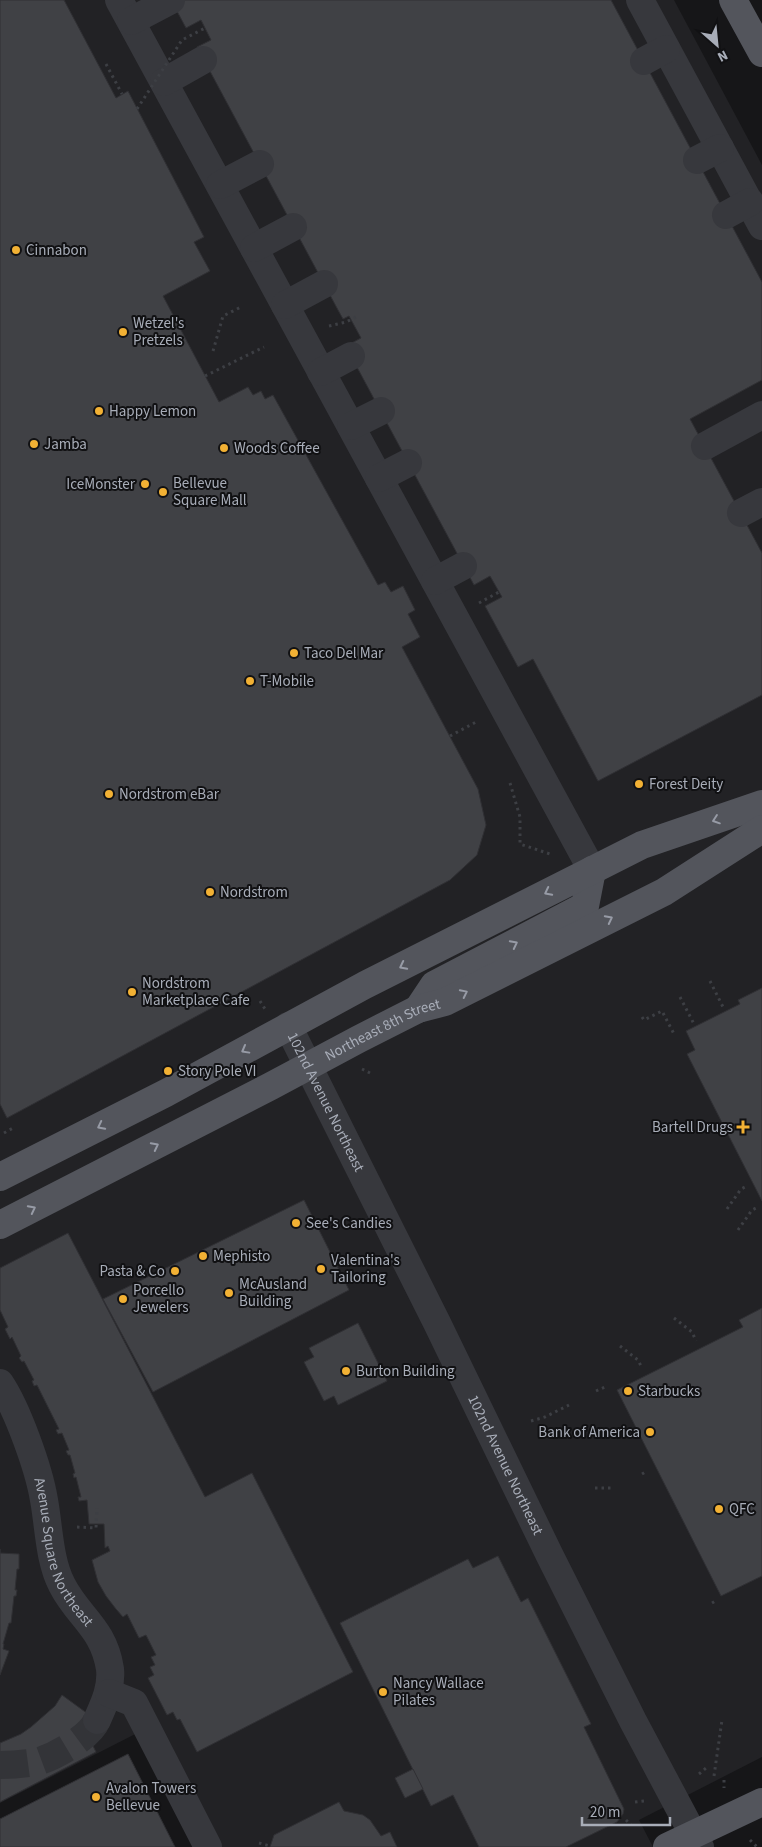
<svg xmlns="http://www.w3.org/2000/svg" width="762" height="1847" font-family="'Source Sans 3',sans-serif">
  <rect width="100%" height="100%" fill="#161618"/>
  <path fill="#222225" d="M0 0H674L762 165V1757L639 1820 653 1847H210L149 1727 0 1803Z"/>
  <g fill="#404145" stroke="#303034">
    <path d="M0 0H64L116 98 128 91 204 237 194 242 210 271 163 296 219 402 248 387 253 395 261 391 265 399 273 395 378 585 385 582 391 592 403 586 415 610 408 614 420 637 402 647 478 789 486 825 477 855 450 880 7 1118 0 1104Z"/>
    <path d="M171 0H611L762 282V380L690 419 762 553V695L598 781 533 659 518 667 485 606 502 597 490 576 474 585 351 356 346 346 361 338 349 316 343 319 338 310 197 47 211 40 201 20 186 28Z"/>
    <path d="M762 988V1201L687 1054 695 1050 686 1031 740 1004 738 1000Z"/>
    <path d="M304 1200 349 1290 153 1392 103 1299Z"/>
    <path d="M68 1233 205 1497 252 1473 353 1672 197 1752 180 1719 177 1720 173 1712 167 1715 148 1678 154 1675 150 1667 155 1665 151 1657 156 1655 146 1635 139 1638 127 1614 123 1617 116 1609 106 1596 98 1582 92 1560 110 1551 108 1546 105 1548 104 1524H89L87 1500 79 1501 78 1497H81L76 1477 74 1478 73 1474 75 1473 70 1455H68L66 1451 69 1450 62 1433 58 1434 56 1430 59 1429 37 1385 34 1386 32 1381 34 1380 24 1361 22 1362 19 1358 21 1356 12 1337 10 1339 5 1329 8 1327 0 1310V1268Z"/>
    <path d="M762 1308V1576L721 1596 617 1390 743 1327 739 1320Z"/>
    <path d="M358 1323 387 1381 338 1405 334 1396 324 1401 304 1362 314 1357 309 1348Z"/>
    <path d="M0 1549V1553L19 1554V1569H17L15 1590H17L16 1596H14L11 1623H9L3 1644H4L3 1649 9 1651 0 1675Z"/>
    <path d="M498 1556 521 1602 528 1598 591 1724 584 1727 624 1809 623 1814 617 1822 566 1847H479L453 1795 431 1806 340 1623 468 1559 473 1568Z"/>
    <path d="M62 1695 99 1722 89 1738 96 1752 0 1802V1743L21 1734 31 1727 55 1706Z"/>
    <path d="M128 1754 175 1847H0V1819Z"/>
    <path d="M413 1769 423 1789 405 1798 395 1778Z"/>
    <path d="M339 1802 344 1811 363 1815 370 1820 381 1836 390 1832 397 1847H270L274 1835Z"/>
  </g>
  <g fill="none" stroke-linecap="round" stroke-linejoin="round">
    <path stroke="#333438" stroke-width="28" stroke-dasharray="28 14" stroke-linecap="butt" d="M0 1765C12 1765 28 1764 40 1761 57 1755 90 1737 97 1720"/>
    <g stroke="#3d3f44" stroke-width="3" stroke-dasharray="2.5 4" stroke-linecap="butt">
      <path d="M106 64 122 94"/>
      <path d="M329 326 346 322 356 317"/>
      <path d="M213 351 223 316 241 307"/>
      <path d="M205 376 264 347"/>
      <path d="M479 603 499 592"/>
      <path d="M450 736 478 721"/>
      <path d="M510 783 520 817V844L550 854"/>
      <path d="M710 981 724 1009"/>
      <path d="M680 997 694 1024"/>
      <path d="M260 1001 265 1009"/>
      <path d="M642 1017 644 1020 662 1011 674 1034"/>
      <path d="M362 1069 370 1073"/>
      <path d="M4 1133 13 1128"/>
      <path d="M727 1209 741 1189 747 1186"/>
      <path d="M738 1230 752 1210 758 1207"/>
      <path d="M674 1318 692 1332 696 1341"/>
      <path d="M620 1346 638 1360 642 1368"/>
      <path d="M596 1391 605 1387"/>
      <path d="M531 1421 545 1417 569 1405"/>
      <path d="M642 1474 647 1471"/>
      <path d="M595 1488H614"/>
      <path d="M77 1527 96 1528 97 1508"/>
      <path d="M712 1603 717 1600"/>
      <path d="M699 1774 706 1768"/>
      <path d="M714 1776 722 1720"/>
      <path d="M724 1780V1788"/>
      <path d="M635 1802 644 1801"/>
      <path d="M626 1820 631 1825"/>
      <path d="M750 1840 757 1847"/>
      <path d="M259 1843 270 1846"/>
    </g>
    <g stroke="#37383d" stroke-width="28">
      <path d="M119 0 592 870"/>
      <path d="M640 0 762 226"/>
      <path d="M131 21 171 0"/>
      <path d="M644 61 666 49"/>
      <path d="M164 82 203 60"/>
      <path d="M697 160 720 148"/>
      <path d="M220 185 260 164"/>
      <path d="M726 215 750 202"/>
      <path d="M254 248 293 227"/>
      <path d="M285 305 324 284"/>
      <path d="M321 372 351 356"/>
      <path d="M351 426 381 411"/>
      <path d="M705 446 762 415"/>
      <path d="M379 478 408 463"/>
      <path d="M741 513 762 502"/>
      <path d="M435 581 463 566"/>
      <path id="s1" d="M288 1026 437 1323 549 1554 633 1721 700 1847"/>
      <path id="s2" d="M0 1383C17 1408 39 1469 44 1500 49 1527 49 1560 62 1585 78 1617 104 1628 110 1669 112 1688 104 1704 97 1720"/>
      <path d="M109 1693 134 1703 208 1847"/>
    </g>
    <g stroke="#53555c" stroke-width="28">
      <path d="M733 0 762 53"/>
      <path d="M418 1009 434 985 585 906 592 870"/>
      <path d="M0 1177 166 1093 365 985 642 845 762 804"/>
      <path id="s3" d="M0 1225 271 1086 359 1039 418 1009 445 1002 664 892 762 829"/>
      <path d="M667 1847 762 1802"/>
    </g>
    <path stroke="#3d3f44" stroke-width="3" stroke-dasharray="2.5 4" stroke-linecap="butt" d="M137 109 182 40 205 28"/>
  </g>
  <defs><path id="oneway-chevron" d="M-2-3.5L2.5 0L-2 3.5" fill="none" stroke-width="1.6" stroke-linecap="round" stroke-linejoin="round" transform="scale(1.25)"/></defs>
  <g stroke="#979ba6">
    <use href="#oneway-chevron" transform="translate(716 820) rotate(161)"/>
    <use href="#oneway-chevron" transform="translate(548 892) rotate(153)"/>
    <use href="#oneway-chevron" transform="translate(609 919) rotate(-27)"/>
    <use href="#oneway-chevron" transform="translate(514 944) rotate(-27)"/>
    <use href="#oneway-chevron" transform="translate(403 966) rotate(153)"/>
    <use href="#oneway-chevron" transform="translate(464 993) rotate(-26)"/>
    <use href="#oneway-chevron" transform="translate(245 1050) rotate(151)"/>
    <use href="#oneway-chevron" transform="translate(101 1126) rotate(153)"/>
    <use href="#oneway-chevron" transform="translate(155 1146) rotate(-27)"/>
    <use href="#oneway-chevron" transform="translate(32 1209) rotate(-27)"/>
  </g>
  <g fill="#f2b134" stroke="#111113" stroke-width="2">
    <circle cx="16" cy="250" r="5"/>
    <circle cx="123" cy="332" r="5"/>
    <circle cx="99" cy="411" r="5"/>
    <circle cx="34" cy="444" r="5"/>
    <circle cx="224" cy="448" r="5"/>
    <circle cx="145" cy="484" r="5"/>
    <circle cx="163" cy="492" r="5"/>
    <circle cx="294" cy="653" r="5"/>
    <circle cx="250" cy="681" r="5"/>
    <circle cx="639" cy="784" r="5"/>
    <circle cx="109" cy="794" r="5"/>
    <circle cx="210" cy="892" r="5"/>
    <circle cx="132" cy="992" r="5"/>
    <circle cx="168" cy="1071" r="5"/>
    <path d="M740.5 1119.5h5v5h5v5h-5v5h-5v-5h-5v-5h5z"/>
    <circle cx="296" cy="1223" r="5"/>
    <circle cx="203" cy="1256" r="5"/>
    <circle cx="321" cy="1269" r="5"/>
    <circle cx="175" cy="1271" r="5"/>
    <circle cx="229" cy="1293" r="5"/>
    <circle cx="123" cy="1299" r="5"/>
    <circle cx="346" cy="1371" r="5"/>
    <circle cx="628" cy="1391" r="5"/>
    <circle cx="650" cy="1432" r="5"/>
    <circle cx="719" cy="1509" r="5"/>
    <circle cx="383" cy="1692" r="5"/>
    <circle cx="96" cy="1797" r="5"/>
  </g>
  <g text-anchor="middle" stroke-width="4" stroke-linejoin="round" paint-order="stroke">
    <g font-size="15" fill="#a8adb8" stroke="#111113" text-anchor="start">
      <text x="26" y="255">Cinnabon</text>
      <text x="133" y="328">Wetzel's<tspan x="133" dy="17">Pretzels</tspan></text>
      <text x="109" y="416">Happy Lemon</text>
      <text x="44" y="449">Jamba</text>
      <text x="234" y="453">Woods Coffee</text>
      <text x="173" y="488">Bellevue<tspan x="173" dy="17">Square Mall</tspan></text>
      <text x="135" y="489" text-anchor="end">IceMonster</text>
      <text x="304" y="658">Taco Del Mar</text>
      <text x="260" y="686">T-Mobile</text>
      <text x="649" y="789">Forest Deity</text>
      <text x="119" y="799">Nordstrom eBar</text>
      <text x="220" y="897">Nordstrom</text>
      <text x="142" y="988">Nordstrom<tspan x="142" dy="17">Marketplace Cafe</tspan></text>
      <text x="178" y="1076">Story Pole VI</text>
      <text x="733" y="1132" text-anchor="end">Bartell Drugs</text>
      <text x="306" y="1228">See's Candies</text>
      <text x="213" y="1261">Mephisto</text>
      <text x="331" y="1265">Valentina's<tspan x="331" dy="17">Tailoring</tspan></text>
      <text x="165" y="1276" text-anchor="end">Pasta &amp; Co</text>
      <text x="239" y="1289">McAusland<tspan x="239" dy="17">Building</tspan></text>
      <text x="133" y="1295">Porcello<tspan x="133" dy="17">Jewelers</tspan></text>
      <text x="356" y="1376">Burton Building</text>
      <text x="638" y="1396">Starbucks</text>
      <text x="640" y="1437" text-anchor="end">Bank of America</text>
      <text x="729" y="1514">QFC</text>
      <text x="393" y="1688">Nancy Wallace<tspan x="393" dy="17">Pilates</tspan></text>
      <text x="106" y="1793">Avalon Towers<tspan x="106" dy="17">Bellevue</tspan></text>
    </g>
    <g font-size="15" fill="#a8adb8" stroke="#111113">
      <text dy="5" stroke="none"><textPath href="#s3" startOffset="430">Northeast 8th Street</textPath></text>
      <text dy="5" stroke="none"><textPath href="#s1" startOffset="85">102nd Avenue Northeast</textPath></text>
      <text dy="5" stroke="none"><textPath href="#s1" startOffset="490">102nd Avenue Northeast</textPath></text>
      <text dy="5" stroke="none"><textPath href="#s2" startOffset="182">Avenue Square Northeast</textPath></text>
    </g>
  </g>
  <g transform="translate(717 45) rotate(153)" stroke="#111113" stroke-width="4" paint-order="stroke">
  <path d="M0-4L9 19L0 12L-9 19Z" fill="#a8adb8"/>
  <text y="-8" font-size="14" font-weight="bold" text-anchor="middle" fill="#a8adb8">N</text>
  </g>
  <path d="M582 1817v8h88v-8" fill="none" stroke="#a8adb8" stroke-width="2.5"/>
  <text x="590" y="1817" font-size="15" fill="#a8adb8" stroke="#111113" stroke-width="4" paint-order="stroke">20 m</text>
</svg>
